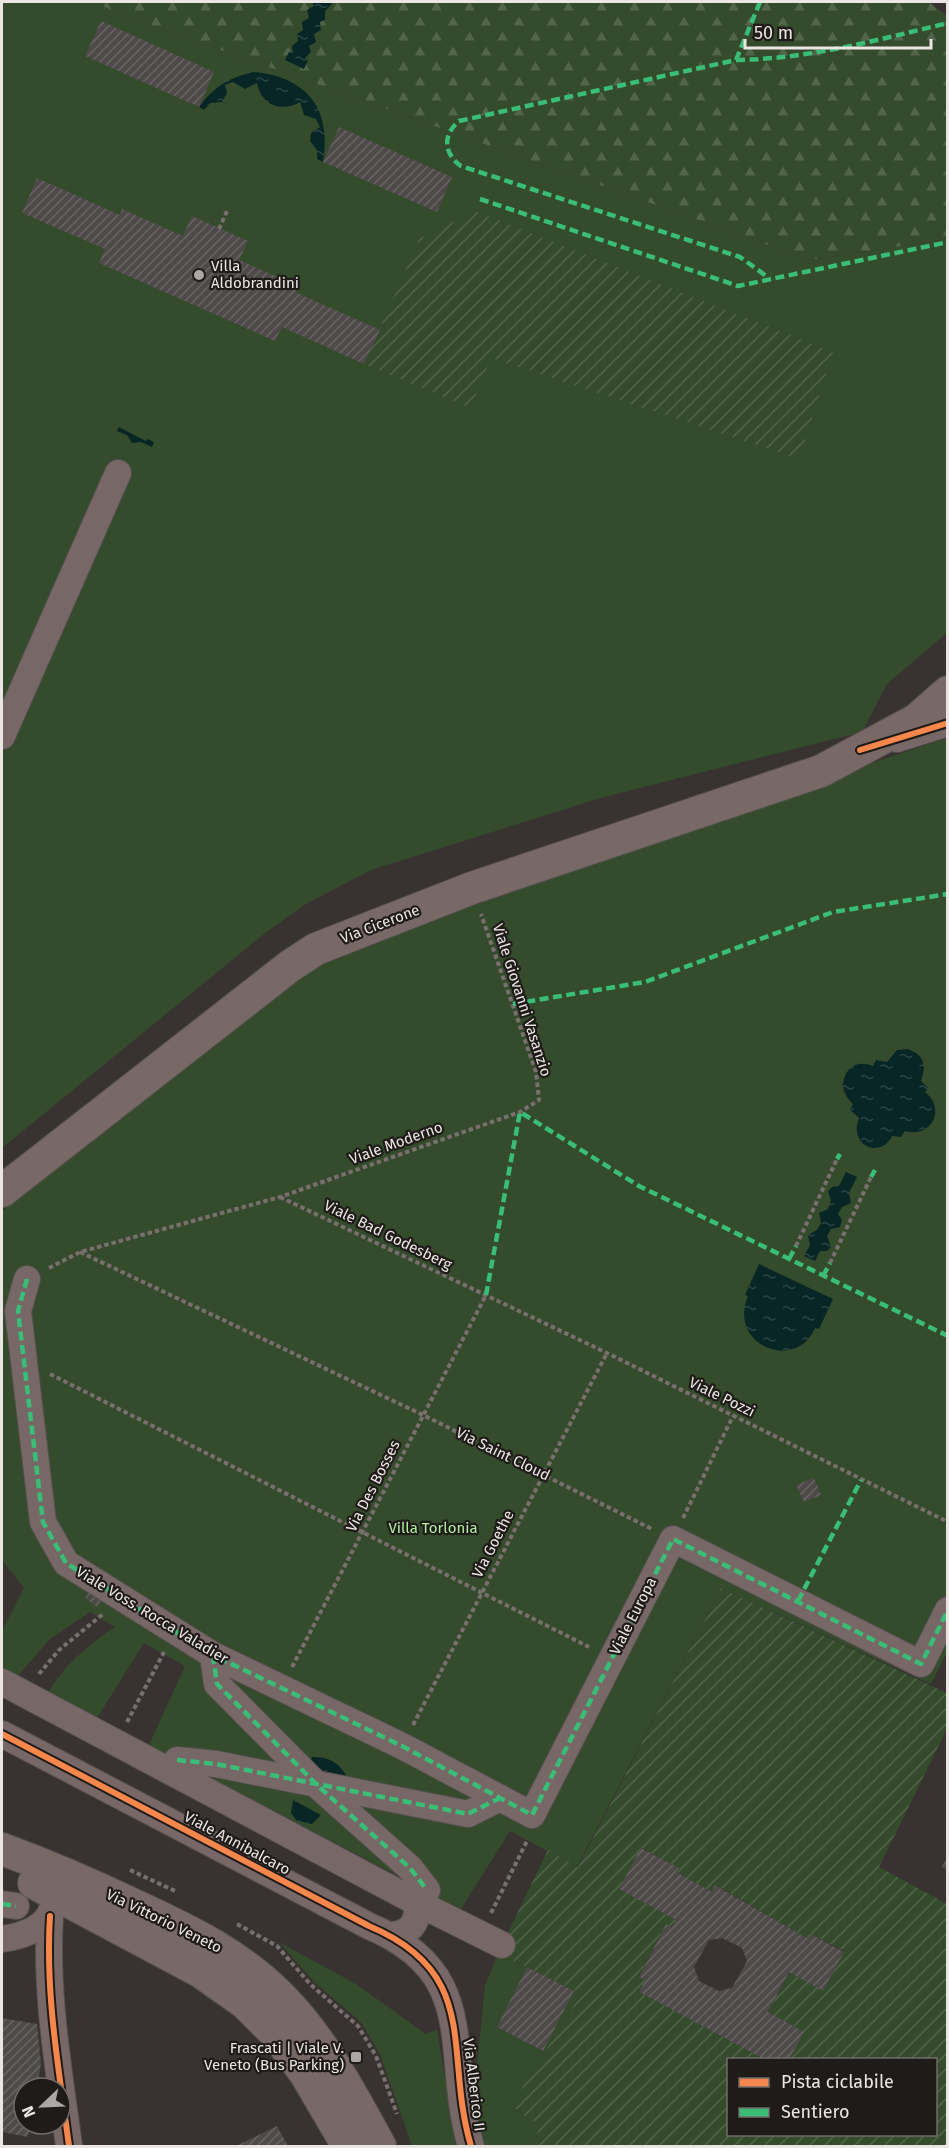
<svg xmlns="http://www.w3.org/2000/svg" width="949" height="2148" font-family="'Fira Sans',sans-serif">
  <defs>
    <pattern id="forest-firs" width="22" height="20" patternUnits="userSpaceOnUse" patternTransform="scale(1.5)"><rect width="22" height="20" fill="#344b2c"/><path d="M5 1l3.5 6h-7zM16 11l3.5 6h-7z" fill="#52654a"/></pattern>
    <pattern id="garden-furrows" width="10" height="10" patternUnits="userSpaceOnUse" patternTransform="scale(1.5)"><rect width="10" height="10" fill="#344b2c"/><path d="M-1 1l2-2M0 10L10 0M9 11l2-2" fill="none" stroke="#52654a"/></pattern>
    <pattern id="water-ripples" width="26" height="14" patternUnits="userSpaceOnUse" patternTransform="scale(1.5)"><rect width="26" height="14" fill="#082626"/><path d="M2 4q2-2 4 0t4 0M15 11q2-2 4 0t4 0" fill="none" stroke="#2c4645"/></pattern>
    <pattern id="building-hatch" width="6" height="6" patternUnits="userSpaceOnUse" patternTransform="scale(1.5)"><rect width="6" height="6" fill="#4e4a49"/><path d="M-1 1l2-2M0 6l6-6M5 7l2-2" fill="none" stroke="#686463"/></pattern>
  </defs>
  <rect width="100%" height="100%" fill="#383331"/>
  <g fill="#344b2c" fill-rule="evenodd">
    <path d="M2 2H95L117 13 810 260 947 239V633L887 684 862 732 604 797 371 870 306 904 264 934 2 1148Z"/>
    <path d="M947 738 948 1650 931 1684 721 1588 577 1867 510 1831 461 1909 149 1745 185 1666 144 1643 97 1718 48 1693C65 1664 88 1645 115 1627L90 1612 50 1639 17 1677 2 1668V1631L24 1588 2 1560V1211L315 959 489 890ZM881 1062H887L923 1085 925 1093 892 1136 859 1118 853 1104 844 1093 842 1083Z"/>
    <path d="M279 1942 356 1984 426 2034 437 2029 456 2146H412L380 2054 361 2022 314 1982Z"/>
    <path d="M498 1953 581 1994 512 2106 539 2125 534 2146H486L473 2102 485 1986Z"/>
  </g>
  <path fill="url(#forest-firs)" d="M95 2H929L947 16V239L810 260 117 13Z"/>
  <g fill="url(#garden-furrows)" fill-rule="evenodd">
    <path d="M475 211 833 352 799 459 491 358 470 408 364 364 419 239Z"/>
    <path d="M721 1588 947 1693V1729L879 1867 947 1904V2146H534L539 2125 511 2106 581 1994 498 1953 548 1850 578 1867ZM642 1848 678 1868 676 1872 712 1892 716 1885 808 1939 811 1934 844 1951 823 1990 789 1972 768 2012 789 2059 936 2060V2134H728V2060L766 2059 639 1992 645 1980 639 1976 666 1924 672 1927 676 1920 620 1889Z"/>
  </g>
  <g fill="url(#water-ripples)">
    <path d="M312 2H331L332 4 325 11V20L320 22 321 30 314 34 316 42 309 46 311 52 305 58 308 60 304 69 285 60 289 52 293 53 292 46 298 41 297 34 303 30 302 22 309 18 307 10 314 6Z"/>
    <path d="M253 72C307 77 332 108 323 162L317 159V150L310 141 311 133 320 127 316 119 304 115 300 102C281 113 261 105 257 83L245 89 233 82 225 85 227 93 222 102 210 103 204 110 199 107C214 87 228 78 253 72Z"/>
    <path d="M119 427 146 441 148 439 154 442 152 447 141 442 132 443 127 435 117 431Z"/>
    <path d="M908 1049C924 1055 927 1065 921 1081L928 1088 925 1092C947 1109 931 1139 905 1131L901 1137 892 1136C880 1160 848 1145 859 1118L850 1110 853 1104C833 1086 847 1055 873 1066L876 1060 887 1062 897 1050Z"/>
    <path d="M846 1172 857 1177 849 1193 851 1203 842 1207 838 1214 842 1220 840 1227 831 1229 827 1236 831 1247 827 1251H820L815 1261 804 1256 810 1245 808 1235 817 1230 821 1223 819 1213 828 1209 831 1201 828 1191 832 1187 839 1186Z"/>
    <path d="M759 1264 833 1299 819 1329 815 1328C796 1373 727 1345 748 1296L745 1295Z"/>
    <path d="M312 1757C328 1757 337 1761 346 1775L344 1778 329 1780 310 1761Z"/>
    <path d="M293 1800 321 1815 312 1824 297 1821 291 1813Z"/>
  </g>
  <g fill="url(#building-hatch)" fill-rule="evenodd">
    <path d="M101 21 214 72 199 107 85 56Z"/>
    <path d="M339 127 452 177 437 212 323 162Z"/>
    <path d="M37 178 120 215 122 209 183 236 192 216 248 241 239 260 300 287 297 293 380 330 364 364 282 327 275 341 99 263 105 249 22 213Z"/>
    <path d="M814 1478 821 1495 804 1502 796 1485Z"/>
    <path d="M91 1590 103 1599 97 1607 85 1598Z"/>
    <path d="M641 1848 679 1868 676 1872 712 1892 715 1885 808 1939 811 1934 844 1952 823 1991 789 1972 768 2012 804 2032 789 2060H766L639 1992 645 1980 639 1977 666 1924 672 1927 676 1920 619 1889ZM722 1938 742 1948 747 1961 732 1988 719 1991 699 1981 694 1967 709 1940Z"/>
    <path d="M948 1856V1870L942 1867Z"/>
    <path d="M527 1967 574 1991 543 2051 497 2027Z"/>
    <path d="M2 2018 37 2024 41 2063 37 2088H24V2124H30L28 2137 2 2132Z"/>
    <path d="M277 2126 288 2146H236Z"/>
  </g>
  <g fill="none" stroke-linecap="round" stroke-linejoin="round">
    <g stroke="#54504e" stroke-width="28">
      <g id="minor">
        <path d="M2 736 118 473"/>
        <path d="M897 739 948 723"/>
        <path d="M27 1279 18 1311 43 1522 66 1563 213 1655 402 1746 532 1815 673 1539 921 1664 948 1610"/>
        <path d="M213 1655 217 1684 318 1786 410 1868 427 1890"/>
        <path d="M2 1682 416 1902C420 1921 411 1934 391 1935"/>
        <path d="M2 1734 369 1926C483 1974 443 2052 471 2146"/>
        <path d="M177 1760 216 1764 468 1814 500 1798"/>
        <path d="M416 1902 502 1945"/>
        <path d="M2 1904 16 1906"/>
        <path d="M50 1916C45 1994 59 2070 69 2146"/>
        <path d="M2 1939C22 1936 48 1928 53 1906"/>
      </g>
    </g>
    <g stroke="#54504e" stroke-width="34">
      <g id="major">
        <path d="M2 1191 290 966 316 949 472 888 821 771 916 720 948 692"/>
        <path d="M2 1849C48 1866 92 1885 136 1906 190 1931 240 1955 282 1998 324 2041 352 2095 380 2146"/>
        <path d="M34 1883 201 1972 245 2003 275 2033 305 2073 348 2146"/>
      </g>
    </g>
    <g stroke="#7a6f6e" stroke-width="4" stroke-dasharray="4.5 3" stroke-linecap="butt">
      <path d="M219 229 227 211"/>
      <path d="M280 1197 607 1353 948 1522"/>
      <path d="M796 1246 837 1159"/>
      <path d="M80 1252 423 1415 652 1529"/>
      <path d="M830 1263 871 1177"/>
      <path d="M49 1268 80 1252 280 1197 520 1112 539 1100 536 1072 481 914"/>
      <path d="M50 1374 589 1647"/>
      <path d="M683 1518 733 1416"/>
      <path d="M292 1667 486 1295"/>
      <path d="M39 1674 59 1650 103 1614"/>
      <path d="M127 1722 164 1652"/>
      <path d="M413 1725 607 1353"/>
      <path d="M130 1870 175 1891"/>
      <path d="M491 1913 528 1839"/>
      <path d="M237 1924 277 1946 310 1984 358 2026 376 2056 397 2114"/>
    </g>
    <use href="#minor" stroke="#776867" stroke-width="26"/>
    <use href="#major" stroke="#786967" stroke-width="32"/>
    <g stroke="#3abd76" stroke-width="4.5" stroke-dasharray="9 4.5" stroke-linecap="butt">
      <path d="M760 2 736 60 459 121C442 135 444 154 461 166L740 257 769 278"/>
      <path d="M736 60C809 59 877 40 948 23"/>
      <path d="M480 199 738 286 948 242"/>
      <path d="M513 1004 645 982 833 912 948 894"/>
      <path d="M837 1159 840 1154"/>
      <path d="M871 1177 875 1170"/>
      <path d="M789 1259 796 1246"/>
      <path d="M823 1276 830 1263"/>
      <path d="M27 1279 18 1311 43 1522 66 1563 213 1655 402 1746 532 1815 673 1539 921 1664 948 1610"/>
      <path d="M486 1295 520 1112 639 1186 948 1336"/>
      <path d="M798 1601 861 1480"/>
      <path d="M213 1655 217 1684 318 1786 410 1868 427 1890"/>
      <path d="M177 1760 216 1764 468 1814 500 1798"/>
      <path d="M2 1904 16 1906"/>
    </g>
    <g stroke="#1f1b19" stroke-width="10">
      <g id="cycleway">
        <path d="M860 750 948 723"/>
        <path d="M2 1734 369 1926C483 1974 443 2052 471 2146"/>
        <path d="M50 1916C45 1994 59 2070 69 2146"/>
      </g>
    </g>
    <use href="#cycleway" stroke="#f5874c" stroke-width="6"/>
  </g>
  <g fill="#aca7a5" stroke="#1f1b19" stroke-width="2">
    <circle cx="199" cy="275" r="6"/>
    <rect x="350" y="2051" width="12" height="12" rx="3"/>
  </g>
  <g text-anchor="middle" stroke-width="4.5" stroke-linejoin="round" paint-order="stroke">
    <g font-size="15" fill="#ebe6e3" stroke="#1f1b19" text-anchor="start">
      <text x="211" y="271">Villa<tspan x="211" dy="17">Aldobrandini</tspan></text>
      <text x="344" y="2053" text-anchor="end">Frascati | Viale V.<tspan x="344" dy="17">Veneto (Bus Parking)</tspan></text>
    </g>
    <g font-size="15" fill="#ebe6e3" stroke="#1f1b19">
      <text transform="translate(380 924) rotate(-21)" y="5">Via Cicerone</text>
      <text transform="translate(522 1000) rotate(72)" y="5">Viale Giovanni Vasanzio</text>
      <text transform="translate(396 1143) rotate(-20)" y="5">Viale Moderno</text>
      <text transform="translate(388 1235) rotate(26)" y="5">Viale Bad Godesberg</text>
      <text transform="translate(722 1397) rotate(26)" y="5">Viale Pozzi</text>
      <text transform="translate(503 1454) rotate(26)" y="5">Via Saint Cloud</text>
      <text transform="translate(373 1486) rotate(-63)" y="5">Via Des Bosses</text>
      <text transform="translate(493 1544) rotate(-63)" y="5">Via Goethe</text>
      <text transform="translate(152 1615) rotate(31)" y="5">Viale Voss. Rocca Valadier</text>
      <text transform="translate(633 1616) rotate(-63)" y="5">Viale Europa</text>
      <text transform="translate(237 1843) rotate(28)" y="5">Viale Annibalcaro</text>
      <text transform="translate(164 1921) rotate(26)" y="5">Via Vittorio Veneto</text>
      <text transform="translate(474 2085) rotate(83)" y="5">Via Alberico II</text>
    </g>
    <g font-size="15" fill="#b1f0a0" stroke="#1f1b19">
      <text x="433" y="1533">Villa Torlonia</text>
    </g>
  </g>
  <rect width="949" height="2148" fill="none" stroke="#ebe6e3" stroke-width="6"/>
  <rect x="727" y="2058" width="210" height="78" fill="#1f1b19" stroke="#716c6a" stroke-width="1.5"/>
  <rect x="739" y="2078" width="30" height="9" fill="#f5874c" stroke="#716c6a" stroke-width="1.5"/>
  <text x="781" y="2088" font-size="18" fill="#ebe6e3">Pista ciclabile</text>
  <rect x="739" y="2108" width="30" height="9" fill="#3abd76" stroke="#716c6a" stroke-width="1.5"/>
  <text x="781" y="2118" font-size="18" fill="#ebe6e3">Sentiero</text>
  <g transform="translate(42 2106) rotate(247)"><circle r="28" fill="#1f1b19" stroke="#716c6a" stroke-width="1.5"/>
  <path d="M0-4.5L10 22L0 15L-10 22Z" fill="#aca7a5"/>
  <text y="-9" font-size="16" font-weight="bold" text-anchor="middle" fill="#ebe6e3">N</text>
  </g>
  <path d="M745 39v9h186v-9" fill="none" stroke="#ebe6e3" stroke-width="3"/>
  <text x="754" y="39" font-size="18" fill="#ebe6e3" stroke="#1f1b19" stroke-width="4.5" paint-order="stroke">50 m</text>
</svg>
